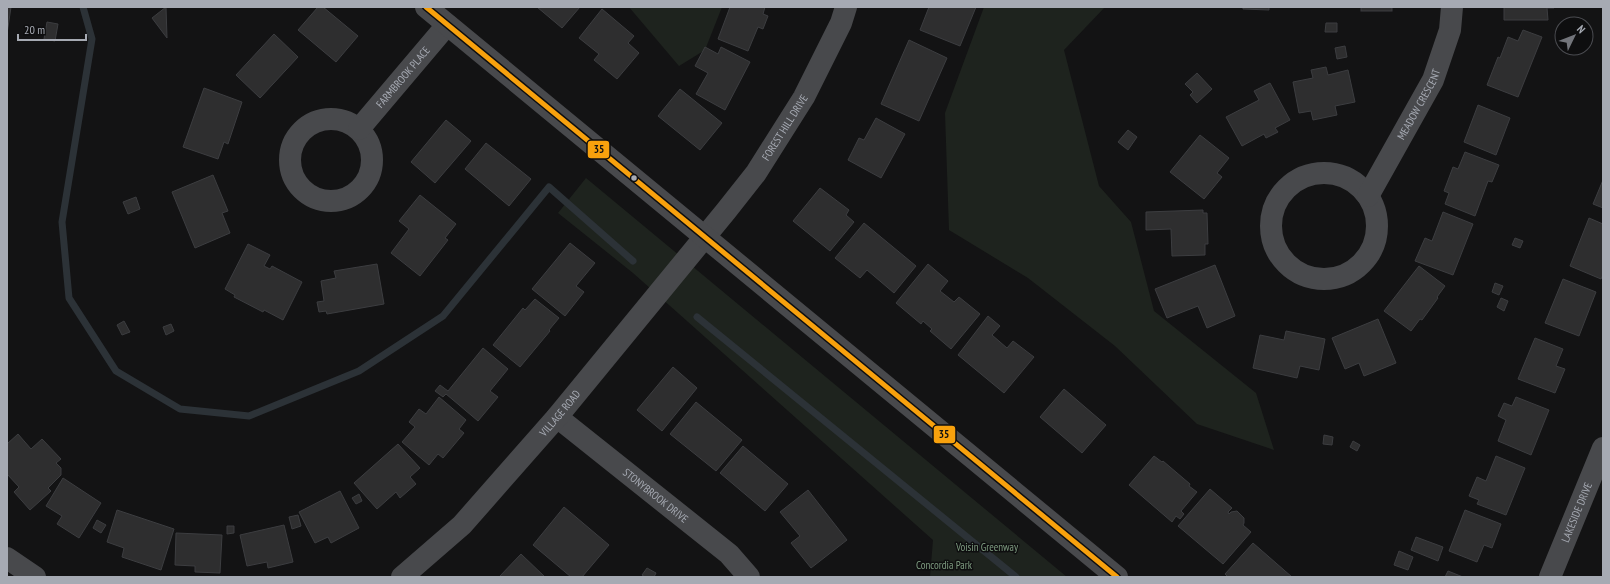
<svg xmlns="http://www.w3.org/2000/svg" width="1610" height="584" font-family="'PT Sans Narrow',sans-serif">
  <rect width="100%" height="100%" fill="#131314"/>
  <g fill="#1e231e">
    <path d="M629 7H722L705 50 679 66Z"/>
    <path d="M984 7H1105L1064 50 1099 186 1131 222 1154 311 1256 393 1274 450 1197 424 1115 346 1028 278 949 230 945 113Z"/>
    <path d="M586 178 1067 577H930L933 540 633 273 558 213Z"/>
  </g>
  <g fill="none" stroke-linecap="round" stroke-linejoin="round">
    <g stroke="#2c3237" stroke-width="7">
      <path d="M83 7 92 39 62 222 69 298 116 371 180 409 249 416 359 371 443 316 549 187 633 261"/>
      <path d="M697 317 1016 577"/>
    </g>
  </g>
  <g fill="#2e2e2f" stroke="#3c3d40">
    <path d="M7 7H11L7 34Z"/>
    <path d="M166 7 167 38 152 18Z"/>
    <path d="M318 7H323L358 36 336 62 298 30Z"/>
    <path d="M537 7H580L562 28Z"/>
    <path d="M730 7H765L763 14 768 16 763 29 758 27 748 51 718 39Z"/>
    <path d="M929 7H976L960 46 920 30Z"/>
    <path d="M1243 7H1269V10L1243 9Z"/>
    <rect x="1361" y="7" width="31" height="4"/>
    <path d="M1504 7H1554V8H1547L1548 20H1504Z"/>
    <path d="M602 9 634 36 628 43 639 53 617 79 594 60 599 54 579 38Z"/>
    <path d="M47 22 58 24 55 41 44 39Z"/>
    <path d="M1326 23H1337V32H1325Z"/>
    <path d="M1523 30 1542 37 1518 97 1487 85 1498 57 1500 58 1508 37 1518 41Z"/>
    <path d="M274 34 298 57 260 98 236 75Z"/>
    <path d="M909 40 947 58 919 121 881 104Z"/>
    <path d="M1345 46 1347 57 1337 59 1335 48Z"/>
    <path d="M705 47 718 54 721 47 750 62 725 110 696 94 708 73 695 66Z"/>
    <path d="M1326 67 1328 75 1348 70 1355 102 1335 106 1337 115 1313 120 1311 111 1299 113 1293 82 1313 78 1311 70Z"/>
    <path d="M1197 73 1212 89 1197 103 1190 95 1193 92 1185 84Z"/>
    <path d="M1270 83 1290 120 1275 128 1278 132 1266 138 1264 134 1242 146 1226 117 1259 100 1254 91Z"/>
    <path d="M204 88 242 102 228 144 224 142 218 159 183 147Z"/>
    <path d="M680 89 722 123 700 150 658 116Z"/>
    <path d="M1478 105 1510 118 1496 155 1464 142Z"/>
    <path d="M876 118 905 134 881 178 848 160 859 138 864 140Z"/>
    <path d="M446 120 471 141 435 183 411 162Z"/>
    <path d="M1128 130 1137 137 1128 150 1118 142Z"/>
    <path d="M1200 135 1229 158 1217 173 1222 177 1204 199 1170 172Z"/>
    <path d="M486 143 531 179 509 206 465 169Z"/>
    <path d="M1465 152 1499 165 1492 182 1488 181 1475 216 1445 204 1449 193 1444 191 1453 167 1458 169Z"/>
    <path d="M213 175 228 211 222 213 230 233 195 248 172 192Z"/>
    <path d="M1603 180V208L1593 204Z"/>
    <path d="M820 188 849 210 846 215 854 222 830 251 793 221Z"/>
    <path d="M420 195 456 224 445 238 448 240 420 276 391 253 409 229 399 221Z"/>
    <path d="M136 197 140 209 128 214 123 202Z"/>
    <path d="M1203 210V213H1207L1208 244H1205V255L1172 256 1171 229 1146 230V212Z"/>
    <path d="M1443 212 1473 224 1453 275 1415 261 1425 238 1432 241Z"/>
    <path d="M1589 218 1603 224V275L1601 279 1570 266Z"/>
    <path d="M864 223 916 266 894 293 867 270 860 278 835 258Z"/>
    <path d="M1515 238 1523 241 1520 248 1512 245Z"/>
    <path d="M570 243 595 263 576 286 584 292 565 316 532 289Z"/>
    <path d="M248 244 270 255 264 266 270 269 272 266 302 282 283 320 264 310 263 312 234 297 235 295 225 289Z"/>
    <path d="M377 264 384 304 327 314 326 311 319 312 317 302 324 301 321 281 336 278 334 271Z"/>
    <path d="M928 264 948 281 940 291 954 302 959 297 980 314 951 349 930 331 932 329 923 321 921 324 896 303Z"/>
    <path d="M1215 265 1235 316 1207 328 1198 306 1167 318 1155 289Z"/>
    <path d="M1419 266 1445 286 1437 297 1438 298 1422 320 1420 319 1411 331 1384 311Z"/>
    <path d="M1563 279 1596 292 1579 336 1545 323Z"/>
    <path d="M1495 283 1503 286 1499 295 1492 292Z"/>
    <path d="M1501 298 1508 301 1504 311 1497 307Z"/>
    <path d="M535 299 559 318 549 330 550 331 520 367 493 345 523 308 525 310Z"/>
    <path d="M988 316 1000 326 992 335 1007 348 1013 341 1034 357 1004 393 958 355Z"/>
    <path d="M1378 319 1396 363 1364 376 1359 363 1345 369 1332 338Z"/>
    <path d="M124 321 130 332 122 335 117 325Z"/>
    <path d="M171 324 174 331 166 335 163 327Z"/>
    <path d="M1286 331 1325 339 1319 370 1300 366 1297 378 1253 368 1260 335 1284 340Z"/>
    <path d="M1535 338 1563 349 1556 366 1565 369 1555 393 1518 379Z"/>
    <path d="M483 348 508 369 490 391 498 397 478 421 446 394 443 397 435 391 440 385 448 391Z"/>
    <path d="M673 367 697 388 662 431 637 410Z"/>
    <path d="M1064 389 1106 425 1082 453 1040 417Z"/>
    <path d="M439 397 466 420 459 429 464 433 443 458 438 454 429 465 402 442 415 427 409 422 419 409 426 414Z"/>
    <path d="M1516 397 1549 410 1531 455 1498 441 1506 420 1498 416 1504 403 1512 406Z"/>
    <path d="M696 402 742 440 716 471 670 434Z"/>
    <path d="M18 434 31 449 42 439 61 459 56 463 61 468V475L48 488 51 491 30 510 14 492 19 487 7 474V444Z"/>
    <path d="M1324 435 1333 437 1332 445 1323 444Z"/>
    <path d="M1353 441 1360 445 1357 451 1350 447Z"/>
    <path d="M398 444 420 468 410 477 416 484 400 498 396 492 377 509 354 483Z"/>
    <path d="M743 446 788 484 765 511 720 473Z"/>
    <path d="M1154 456 1162 462 1163 461 1190 484 1189 486 1197 492 1181 511 1184 514 1180 519 1176 516 1172 522 1129 485Z"/>
    <path d="M1496 456 1525 468 1506 515 1477 504 1479 500 1469 496 1477 477 1486 481Z"/>
    <path d="M63 478 101 503 79 538 57 524 62 516 46 506Z"/>
    <path d="M1210 489 1232 508 1228 512 1229 514 1231 512 1237 511 1244 518V523L1243 525 1251 532 1223 564 1178 526Z"/>
    <path d="M808 490 847 540 811 568 791 543 800 536 780 512Z"/>
    <path d="M340 491 359 528 331 543 328 537 315 543 299 512Z"/>
    <path d="M359 494 362 501 356 504 352 498Z"/>
    <path d="M564 507 609 545 582 577H571L533 545Z"/>
    <path d="M117 510 174 529 161 570 122 557 124 548 107 542Z"/>
    <path d="M1465 510 1501 524 1492 548 1484 545 1477 562 1449 551Z"/>
    <path d="M298 515 301 526 292 529 289 517Z"/>
    <path d="M97 520 106 525 101 533 93 528Z"/>
    <path d="M284 525 293 562 268 568 267 562 247 566 240 535Z"/>
    <path d="M227 526H234V533L227 534Z"/>
    <path d="M176 533 222 535 220 573 195 572V566L175 565Z"/>
    <path d="M1416 537 1443 547 1438 561 1411 550Z"/>
    <path d="M1253 543 1292 577H1228L1225 574Z"/>
    <path d="M1399 551 1413 557 1408 570 1394 565Z"/>
    <path d="M521 554 545 577H499Z"/>
    <path d="M647 568 656 573 654 577H645L642 575Z"/>
    <path d="M1448 571 1463 577H1445Z"/>
  </g>
  <g fill="none" stroke-linecap="round" stroke-linejoin="round">
    <g stroke="#48494c" stroke-width="22">
      <circle cx="331" cy="160" r="41"/>
      <path id="s1" d="M359 129 447 25"/>
      <circle cx="1324" cy="226" r="53"/>
      <path id="s2" d="M1368 196 1433 80 1450 30 1452 7"/>
      <path id="s3" d="M557 417 729 554 749 577"/>
      <path d="M7 558 35 577"/>
      <path id="s4" d="M402 577 462 525 557 417 726 211 756 173 804 97 841 23 846 7"/>
      <path id="s5" d="M1550 577 1603 448"/>
    </g>
    <path stroke="#48494c" stroke-width="22" d="M426 7 1117 577"/>
    <g stroke="#0e0e0f" stroke-width="8">
      <path id="bus-1" d="M426 7 1117 577"/>
    </g>
    <use href="#bus-1" stroke="#f8a10d" stroke-width="5"/>
  </g>
  <circle fill="#a6aab3" stroke="#0e0e0f" stroke-width="1.5" cx="634" cy="178" r="3.5"/>
  <g text-anchor="middle" stroke-width="3" stroke-linejoin="round" paint-order="stroke">
    <g font-size="11" fill="#a6aab3" stroke="#0e0e0f">
      <text dy="4" stroke="none"><textPath href="#s1" startOffset="68">FARMBROOK PLACE</textPath></text>
      <text dy="4" stroke="none"><textPath href="#s2" startOffset="105">MEADOW CRESCENT</textPath></text>
      <text dy="4" stroke="none"><textPath href="#s4" startOffset="592">FOREST HILL DRIVE</textPath></text>
      <text dy="4" stroke="none"><textPath href="#s4" startOffset="228">VILLAGE ROAD</textPath></text>
      <text dy="4" stroke="none"><textPath href="#s3" startOffset="126">STONYBROOK DRIVE</textPath></text>
      <text dy="4" stroke="none"><textPath href="#s5" startOffset="70">LAKESIDE DRIVE</textPath></text>
    </g>
    <g font-size="11" fill="#7f9c81" stroke="#0e0e0f">
      <text x="987" y="551">Voisin Greenway</text>
      <text x="944" y="569">Concordia Park</text>
    </g>
  </g>
  <g stroke="#0e0e0f" stroke-width="1.5">
    <rect x="587" y="140" width="23" height="19" rx="4" fill="#f8a10d"/>
    <rect x="933" y="425" width="23" height="19" rx="4" fill="#f8a10d"/>
  </g>
  <g font-size="11" text-anchor="middle" font-weight="bold" fill="#111">
    <text x="599" y="153">35</text>
    <text x="944" y="438">35</text>
  </g>
  <rect width="1610" height="584" fill="none" stroke="#a6aab3" stroke-width="16"/>
  <g transform="translate(1574 36) rotate(47)"><circle r="19" fill="#0e0e0f" stroke="#4b4c51"/>
  <path d="M0-3L7 15L0 10L-7 15Z" fill="#73757b"/>
  <text y="-6" font-size="11" font-weight="bold" text-anchor="middle" fill="#a6aab3">N</text>
  </g>
  <path d="M18 34v6h68v-6" fill="none" stroke="#a6aab3" stroke-width="2"/>
  <text x="24" y="34" font-size="12" fill="#a6aab3" stroke="#0e0e0f" stroke-width="3" paint-order="stroke">20 m</text>
</svg>
